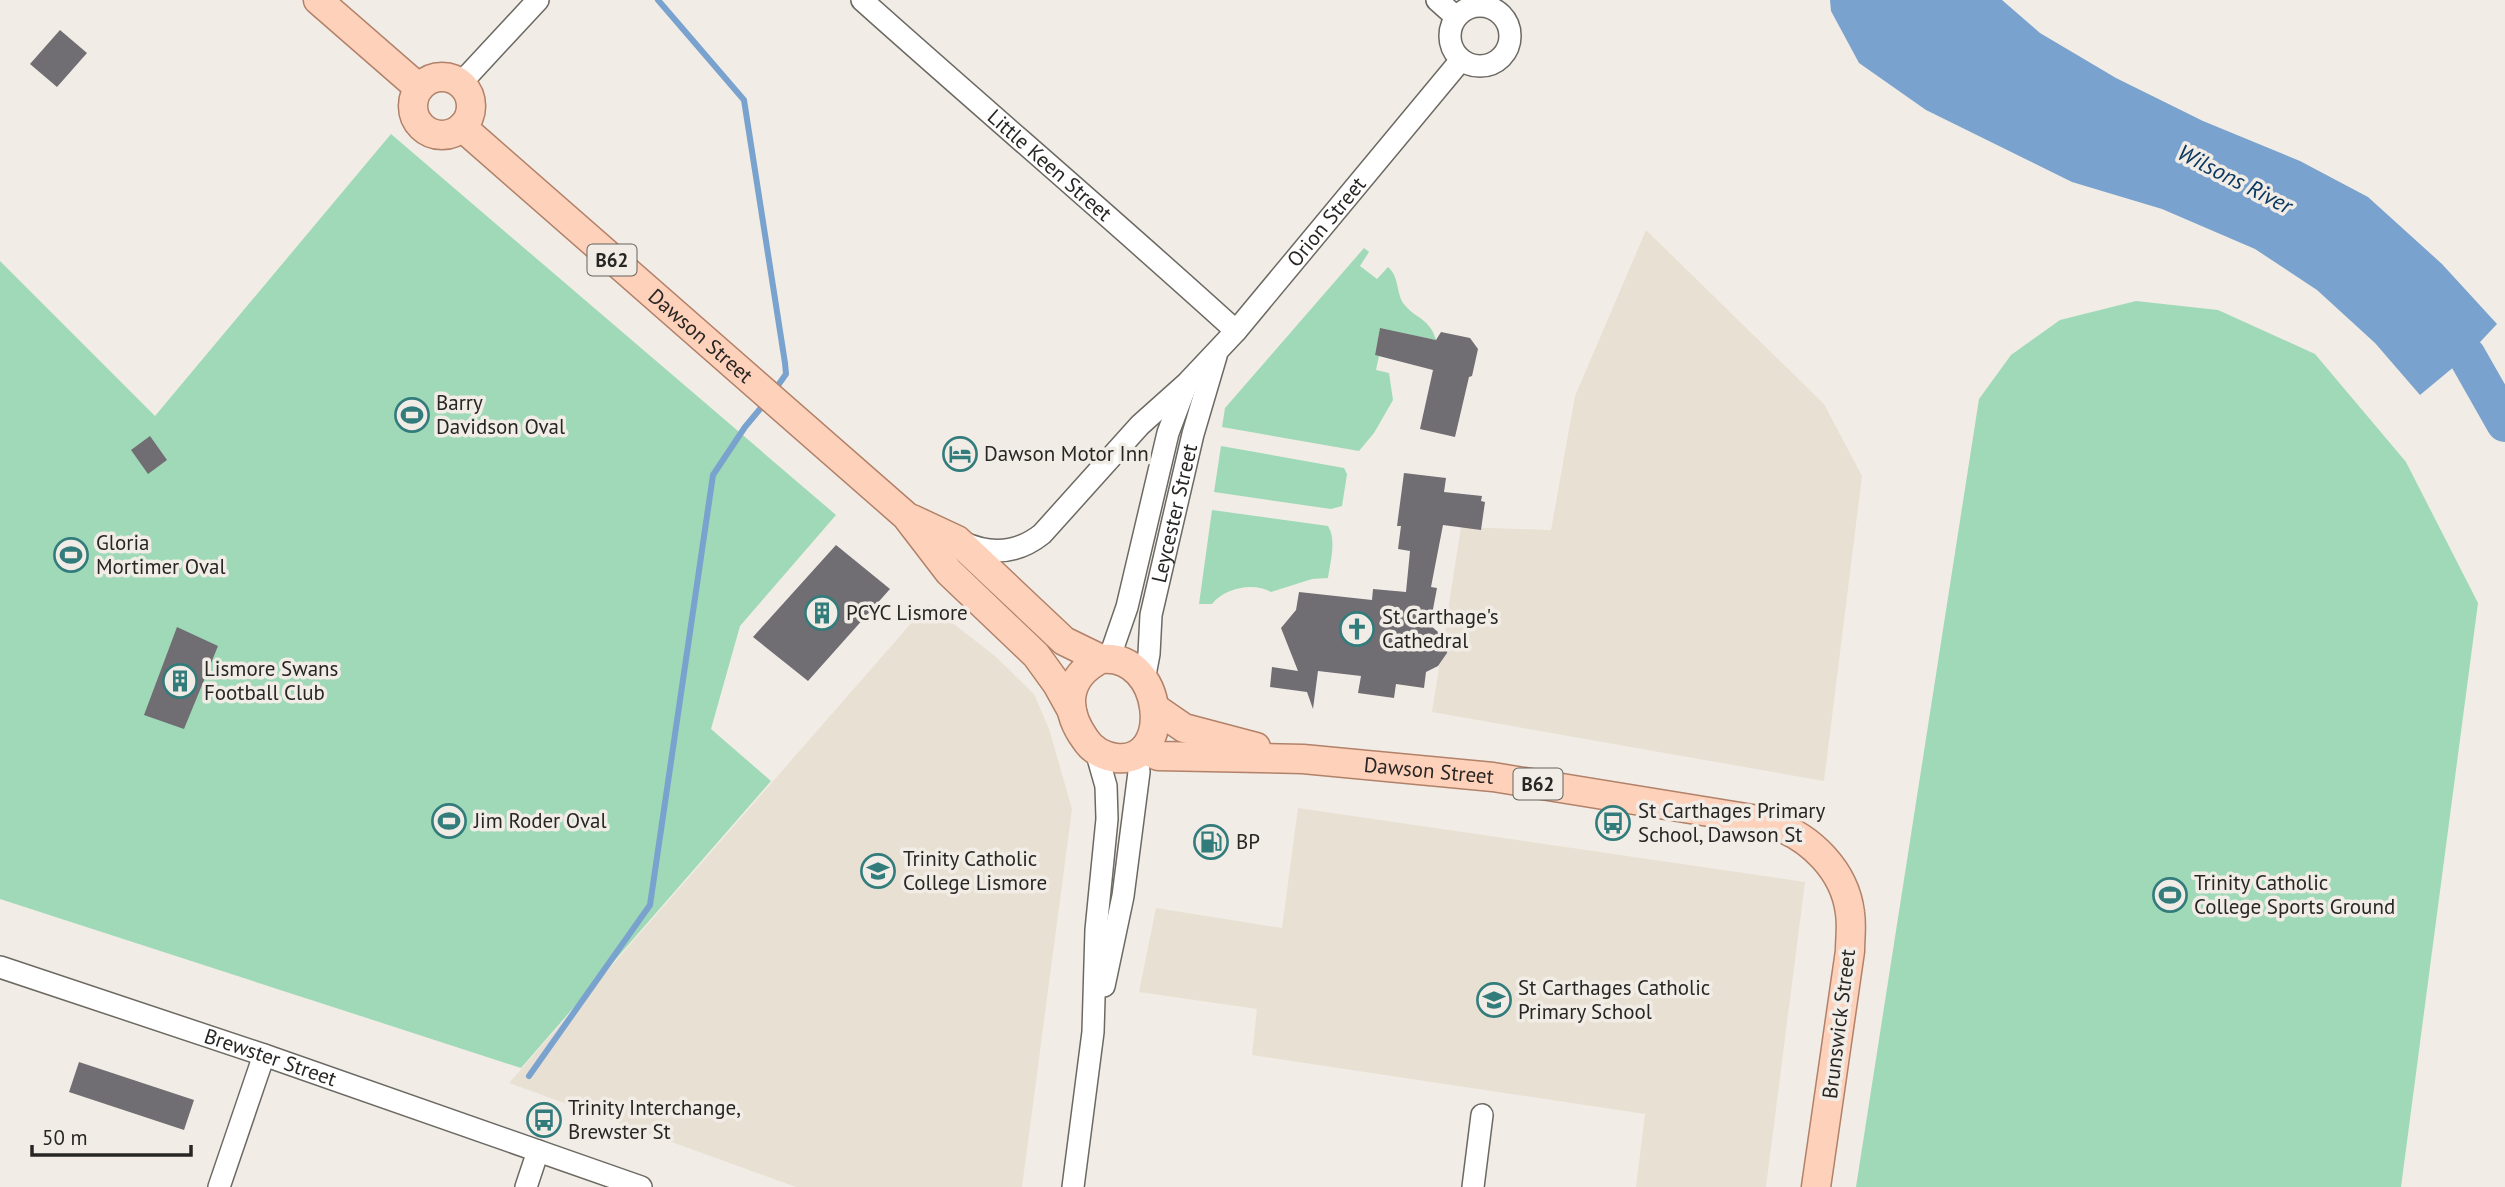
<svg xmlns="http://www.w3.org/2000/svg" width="2505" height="1187" font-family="'PT Sans',sans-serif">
  <rect width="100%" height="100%" fill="#f1ede6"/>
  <g fill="#e8e0d3">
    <path d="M1646 230 1824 404 1862 476 1824 781 1432 712 1461 527 1551 530 1575 396Z"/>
    <path d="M928 604 995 656 1034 694 1049 729 1072 809 1022 1187H796L509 1083Z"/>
    <path d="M1298 808 1805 882 1766 1187H1636L1645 1114 1252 1055 1257 1009 1139 992 1156 908 1282 928Z"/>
  </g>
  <g fill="#9fd9b7">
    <path d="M391 134 836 515 740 626 711 729 771 781 521 1068 0 899V261L155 416Z"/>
    <path d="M1364 248 1369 252 1360 266 1377 279 1388 267C1399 276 1396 291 1403 303 1415 319 1430 318 1436 340L1380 329 1375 355 1379 356 1376 370 1389 373 1393 400 1374 433 1359 451 1222 427 1225 408Z"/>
    <path d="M2136 301 2218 310 2315 354 2406 462 2478 603 2401 1187H1856L1979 399 2011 355 2060 320Z"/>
    <path d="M1221 446 1344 468 1347 474 1342 506 1331 509 1214 492Z"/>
    <path d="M1212 510 1328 526C1337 540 1330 563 1328 578L1312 579 1271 592C1253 582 1225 588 1212 604H1199Z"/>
  </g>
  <path fill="#7aa2ce" d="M1830 0H2002L2040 33 2116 78 2203 121 2300 161 2368 197 2442 264 2497 324 2467 356 2420 395 2375 343 2317 290 2255 249 2162 209 2072 182 1926 110 1859 63 1831 11Z"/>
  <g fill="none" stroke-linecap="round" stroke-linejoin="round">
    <g stroke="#7aa2ce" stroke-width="6">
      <path d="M658 0 744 100 785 363 786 374 774 391"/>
      <path d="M529 1076 650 905 713 475 745 427 765 403"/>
    </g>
    <path stroke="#7aa2ce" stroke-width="38" d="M2432 319 2467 356 2505 423"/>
  </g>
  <g fill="#706d73">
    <path d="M60 30 87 53 57 87 30 64Z"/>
    <path d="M1380 328 1436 340 1441 332 1470 338 1478 349 1472 376 1469 377 1455 437 1420 429 1433 370 1375 355Z"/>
    <path d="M150 436 167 460 148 474 131 450Z"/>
    <path d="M1404 473 1446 478 1444 492 1482 496 1481 501 1485 502 1481 530 1443 525 1431 587 1437 588 1430 625 1445 638 1448 647 1447 653 1438 666 1426 672 1424 688 1396 684 1394 698 1358 693 1361 676 1318 671 1313 709 1307 692 1270 687 1272 667 1298 671 1281 628 1296 610 1299 592 1372 600 1373 589 1406 592 1410 551 1398 549 1401 526H1397Z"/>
    <path d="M836 545 890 589 808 681 753 637Z"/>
    <path d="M177 627 218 646 184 729 144 715Z"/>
    <path d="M79 1062 194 1100 184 1130 69 1092Z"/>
  </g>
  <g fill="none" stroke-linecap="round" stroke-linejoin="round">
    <g stroke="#6c6963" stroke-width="24">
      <g id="minor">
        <path id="s1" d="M862 0C986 111 1113 219 1236 331"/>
        <path d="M1437 0 1456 17"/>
        <circle cx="1480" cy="36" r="30"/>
        <path d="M461 83 538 0"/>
        <path id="s2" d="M962 542C990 555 1017 554 1042 534L1140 425 1187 383 1236 331 1461 60"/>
        <path d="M1109 659 1127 607 1168 433 1185 388"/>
        <path id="s3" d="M1144 680 1149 654 1151 615 1193 434 1216 356"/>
        <path id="s4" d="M0 967 264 1055 641 1187"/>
        <path d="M1104 986 1123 896 1139 772 1137 756"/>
        <path d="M219 1187 264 1055"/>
        <path d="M526 1187 538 1151"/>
        <path d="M1073 1187 1093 1032 1096 930 1107 819 1106 786 1096 751"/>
        <path d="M1473 1187 1482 1115"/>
      </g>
    </g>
    <g stroke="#b28169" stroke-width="31">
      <g id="major">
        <path d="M318 0 419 88"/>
        <circle cx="442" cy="106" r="29"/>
        <path id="s5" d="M462 127 906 516 949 572 1036 655 1057 684 1072 711"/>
        <path d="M912 519 957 540 1064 641 1101 659"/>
        <path d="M1101 659C1164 652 1175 765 1116 758 1103 756 1092 750 1085 739 1063 708 1066 677 1101 659Z"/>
        <path d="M1155 708 1184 728 1256 747"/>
        <path id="s6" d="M1144 749 1158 756 1303 759 1493 777 1740 817C1751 819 1762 820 1772 824 1811 837 1845 871 1850 913 1852 926 1850 939 1850 951L1816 1187"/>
      </g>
    </g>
    <use href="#minor" stroke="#fff" stroke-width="21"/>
    <use href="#major" stroke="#fed1bb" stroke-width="28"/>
  </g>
  <defs>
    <g id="stadium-ring" transform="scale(1.75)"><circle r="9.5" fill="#f1ede6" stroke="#337c7c" stroke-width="1.5"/><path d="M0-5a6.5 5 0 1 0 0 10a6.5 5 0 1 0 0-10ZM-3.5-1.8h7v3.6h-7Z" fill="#337c7c"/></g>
    <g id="hotel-ring" transform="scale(1.75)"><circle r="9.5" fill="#f1ede6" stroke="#337c7c" stroke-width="1.5"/><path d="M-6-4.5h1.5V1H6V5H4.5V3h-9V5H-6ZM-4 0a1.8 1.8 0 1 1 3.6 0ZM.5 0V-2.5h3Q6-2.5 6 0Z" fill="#337c7c"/></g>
    <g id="building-ring" transform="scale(1.75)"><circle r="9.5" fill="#f1ede6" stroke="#337c7c" stroke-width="1.5"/><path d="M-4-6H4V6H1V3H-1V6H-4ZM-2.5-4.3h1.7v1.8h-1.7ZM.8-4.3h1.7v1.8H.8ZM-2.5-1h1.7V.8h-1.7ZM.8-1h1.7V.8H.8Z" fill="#337c7c"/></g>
    <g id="church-ring" transform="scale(1.75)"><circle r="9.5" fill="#f1ede6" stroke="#337c7c" stroke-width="1.5"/><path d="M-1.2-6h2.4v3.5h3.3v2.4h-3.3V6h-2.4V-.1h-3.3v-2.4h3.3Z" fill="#337c7c"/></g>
    <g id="bus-ring" transform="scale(1.75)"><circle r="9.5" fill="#f1ede6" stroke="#337c7c" stroke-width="1.5"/><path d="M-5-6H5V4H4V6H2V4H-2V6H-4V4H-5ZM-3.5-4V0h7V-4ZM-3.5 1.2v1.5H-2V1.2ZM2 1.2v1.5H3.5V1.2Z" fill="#337c7c"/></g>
    <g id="fuel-ring" transform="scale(1.75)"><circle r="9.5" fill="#f1ede6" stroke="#337c7c" stroke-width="1.5"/><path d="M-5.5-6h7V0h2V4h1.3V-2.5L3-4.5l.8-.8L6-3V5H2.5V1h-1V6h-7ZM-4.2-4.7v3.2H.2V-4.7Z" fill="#337c7c"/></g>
    <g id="school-ring" transform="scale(1.75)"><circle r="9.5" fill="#f1ede6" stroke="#337c7c" stroke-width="1.5"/><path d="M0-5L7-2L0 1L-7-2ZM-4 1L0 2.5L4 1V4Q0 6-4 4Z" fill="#337c7c"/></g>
  </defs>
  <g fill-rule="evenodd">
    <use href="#stadium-ring" x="412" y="415"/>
    <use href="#hotel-ring" x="960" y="454"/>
    <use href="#stadium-ring" x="71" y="555"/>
    <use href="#building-ring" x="822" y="613"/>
    <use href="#church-ring" x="1357" y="629"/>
    <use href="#building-ring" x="180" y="681"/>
    <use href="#stadium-ring" x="449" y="821"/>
    <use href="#bus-ring" x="1613" y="823"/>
    <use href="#fuel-ring" x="1211" y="842"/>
    <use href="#school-ring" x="878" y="871"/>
    <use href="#stadium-ring" x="2170" y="895"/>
    <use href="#school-ring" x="1494" y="1000"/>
    <use href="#bus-ring" x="544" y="1120"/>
  </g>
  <g text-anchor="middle" stroke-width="7" stroke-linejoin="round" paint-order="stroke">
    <g fill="#f1ede6" stroke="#64625e" stroke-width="2">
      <rect x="587.5" y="244.5" width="49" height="31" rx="5"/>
      <rect x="1513.5" y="768.5" width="49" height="31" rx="5"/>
    </g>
    <g font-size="19" font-weight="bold" fill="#282624">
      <text x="612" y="267">B62</text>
      <text x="1538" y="791">B62</text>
    </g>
    <g font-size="21" fill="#282624" stroke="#f1ede6">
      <text dy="7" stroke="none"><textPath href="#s1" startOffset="250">Little Keen Street</textPath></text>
      <text dy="7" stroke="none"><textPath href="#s2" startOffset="508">Orion Street</textPath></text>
      <text dy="7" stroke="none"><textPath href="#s5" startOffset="317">Dawson Street</textPath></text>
      <text dy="7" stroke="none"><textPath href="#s3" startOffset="170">Leycester Street</textPath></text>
      <text dy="7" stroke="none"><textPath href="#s6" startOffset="287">Dawson Street</textPath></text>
      <text transform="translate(1839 1024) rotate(-83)" y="7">Brunswick Street</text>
      <text dy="7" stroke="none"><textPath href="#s4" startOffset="285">Brewster Street</textPath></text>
    </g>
    <g font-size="21" fill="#282624" stroke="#f1ede6" text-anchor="start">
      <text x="436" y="410">Barry<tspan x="436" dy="24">Davidson Oval</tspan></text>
      <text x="984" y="461">Dawson Motor Inn</text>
      <text x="96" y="550">Gloria<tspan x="96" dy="24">Mortimer Oval</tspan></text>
      <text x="846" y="620">PCYC Lismore</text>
      <text x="1382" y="624">St Carthage's<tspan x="1382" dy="24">Cathedral</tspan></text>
      <text x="204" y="676">Lismore Swans<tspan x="204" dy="24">Football Club</tspan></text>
      <text x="1638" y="818">St Carthages Primary<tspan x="1638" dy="24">School, Dawson St</tspan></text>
      <text x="474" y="828">Jim Roder Oval</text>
      <text x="1236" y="849">BP</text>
      <text x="903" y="866">Trinity Catholic<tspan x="903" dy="24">College Lismore</tspan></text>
      <text x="2194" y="890">Trinity Catholic<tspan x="2194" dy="24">College Sports Ground</tspan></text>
      <text x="1518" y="995">St Carthages Catholic<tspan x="1518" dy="24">Primary School</tspan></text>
      <text x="568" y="1115">Trinity Interchange,<tspan x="568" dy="24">Brewster St</tspan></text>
    </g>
    <g font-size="23" font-style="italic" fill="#09355f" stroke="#f1ede6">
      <text transform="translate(2235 179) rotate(27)" y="8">Wilsons River</text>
    </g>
  </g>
  <path d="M32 1145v10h159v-10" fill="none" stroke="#282624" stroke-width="3.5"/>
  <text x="42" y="1145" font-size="21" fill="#282624" stroke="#f1ede6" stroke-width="5" paint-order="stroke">50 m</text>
</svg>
